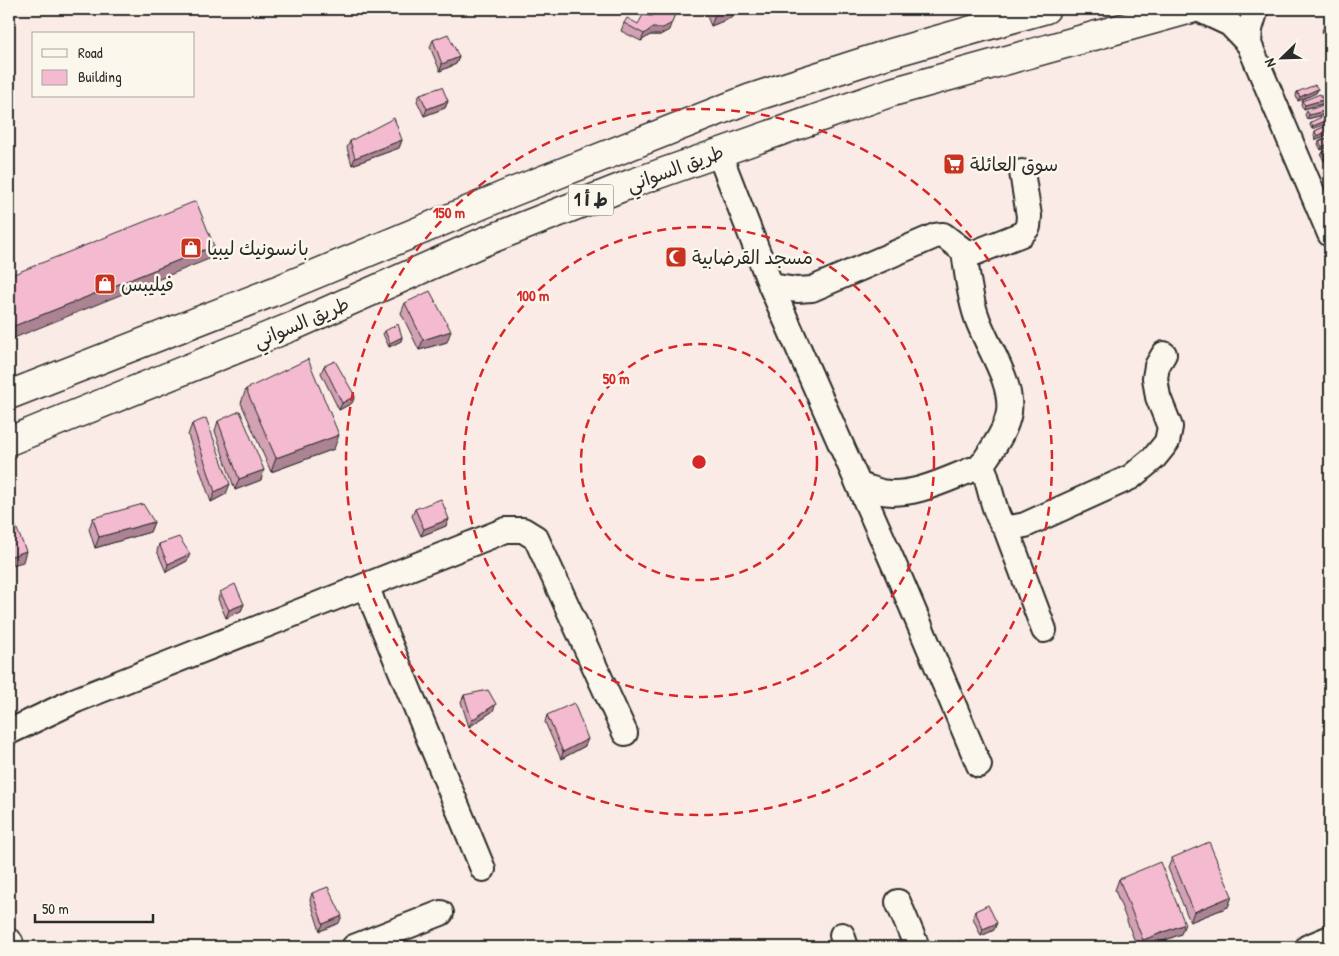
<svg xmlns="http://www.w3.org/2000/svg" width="1339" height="956" font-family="'Patrick Hand','Playpen Sans Arabic',sans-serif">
  <rect width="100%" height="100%" fill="#faebe6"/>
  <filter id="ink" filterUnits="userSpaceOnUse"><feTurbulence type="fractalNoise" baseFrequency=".02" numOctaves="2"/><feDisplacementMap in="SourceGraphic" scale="10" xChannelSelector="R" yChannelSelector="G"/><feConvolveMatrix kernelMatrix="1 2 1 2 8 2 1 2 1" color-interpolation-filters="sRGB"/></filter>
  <g filter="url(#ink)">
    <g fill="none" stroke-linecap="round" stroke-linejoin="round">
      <g stroke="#2b2b2b" stroke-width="28">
        <g id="minor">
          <path d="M1198 9 1230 24 1249 44 1330 234"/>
          <path d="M1249 44 1250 29 1256 9"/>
          <path d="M719 153 771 286 898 574 979 765"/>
          <path d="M964 251C967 272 969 294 976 315 985 344 1013 380 1009 412 1006 432 990 452 979 469"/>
          <path d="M771 286 797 290 812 289 935 236 943 235 964 251 974 253 1022 234 1028 227 1029 216 1022 172"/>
          <path d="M859 485C866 487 874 490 881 492 912 497 943 481 971 470L979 469 985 473C989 484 996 521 1005 526 1011 529 1019 526 1025 525L1131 477 1154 458 1167 442 1170 427 1158 397 1155 378 1157 366 1164 354"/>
          <path d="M1005 526 1044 630"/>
          <path d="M367 586 372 601 483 869"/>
          <path d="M9 732 76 700 506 530H523L536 538 625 733"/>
          <path d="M898 902 917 947"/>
          <path d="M842 935 846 947"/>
          <path d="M354 947 441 913"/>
          <path d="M1308 947 1330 938"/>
        </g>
      </g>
      <g stroke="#2b2b2b" stroke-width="31">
        <path id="major" d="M9 943 10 947"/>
      </g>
      <g stroke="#2b2b2b" stroke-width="31">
        <g id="highway">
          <path d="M9 395 275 291 510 193 751 98 888 54 1046 9"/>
          <path d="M9 441 291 327 483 242 633 183 892 92 1191 9"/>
        </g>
      </g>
      <use href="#minor" stroke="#fbf7ec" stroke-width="24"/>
      <use href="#major" stroke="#fbf7ec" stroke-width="28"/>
      <use href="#highway" stroke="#fbf7ec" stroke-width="28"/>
    </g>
    <g fill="#d2a1b3" stroke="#2b2b2b">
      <path d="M704 9H736L733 17 711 26Z"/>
      <path d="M1330 19V52L1322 31 1326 21Z"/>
      <path d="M624 23 669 30 660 35H650L641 41 621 31Z"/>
      <path d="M433 40 459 57 456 64 440 71 430 47Z"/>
      <path d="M1318 89 1316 93 1298 101 1296 96 1297 92Z"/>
      <path d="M420 94 448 101 445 108 424 116 417 101Z"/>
      <path d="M1302 101 1322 104 1304 109 1301 105Z"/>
      <path d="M1328 110 1327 114 1307 119 1305 115 1307 111Z"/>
      <path d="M1330 119 1329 123 1312 129 1310 125 1311 122Z"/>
      <path d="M1330 124V133L1315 140 1314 135 1315 131Z"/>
      <path d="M1330 137 1321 150 1318 144 1319 141Z"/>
      <path d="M402 140 399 148 352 165 347 148 350 141Z"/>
      <path d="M1330 150V159L1324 161 1321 155 1323 152Z"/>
      <path d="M1330 163V173L1328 167Z"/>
      <path d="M405 303 447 342 419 350 401 313Z"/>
      <path d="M385 331 402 337 401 341 389 347 383 334Z"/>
      <path d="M324 366 355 396 352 403 339 410 321 373Z"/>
      <path d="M246 389 334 449 271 472 241 403Z"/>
      <path d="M218 421 261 480 235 490 215 431Z"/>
      <path d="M192 424 226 494 211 502 188 435Z"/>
      <path d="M415 509 449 519 446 526 421 536 412 516Z"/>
      <path d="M93 518 154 522 150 532 95 548 89 529Z"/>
      <path d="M159 544 187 561 166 572 157 551Z"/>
      <path d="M220 592 244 604 241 611 226 618 218 599Z"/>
      <path d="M464 695 493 711 469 727 461 702Z"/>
      <path d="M547 715 585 746 561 759 545 722Z"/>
      <path d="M1172 858 1232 896 1228 907 1190 922 1168 868Z"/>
      <path d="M1119 879 1181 934 1148 947H1137L1115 890Z"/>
      <path d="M312 893 339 923 320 931 310 900Z"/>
      <path d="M975 911 994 930 981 936 973 918Z"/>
    </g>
    <g fill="#ab8392" stroke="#2b2b2b">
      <path d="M725 9H736L733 17 711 26 716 12Z"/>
      <path d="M675 13 669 30 660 35H650L641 41 644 34 652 28Z"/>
      <path d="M459 57 456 64 440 71 442 64Z"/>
      <path d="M1318 89 1316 93 1298 101 1300 97Z"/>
      <path d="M1323 100 1322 104 1304 109 1305 105Z"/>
      <path d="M448 101 445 108 424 116 427 109Z"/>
      <path d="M1328 110 1327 114 1307 119 1309 115Z"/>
      <path d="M1330 119 1329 123 1312 129 1313 126Z"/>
      <path d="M1330 130V133L1315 140 1317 136Z"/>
      <path d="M402 140 399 148 352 165 355 158Z"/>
      <path d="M1330 143V147L1321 150 1322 147Z"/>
      <path d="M1330 156V159L1324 161 1325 158Z"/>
      <path d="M214 246 209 259 9 340V328Z"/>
      <path d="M451 331 447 342 419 350 423 340Z"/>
      <path d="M402 337 401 341 389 347 390 343Z"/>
      <path d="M355 396 352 403 339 410 342 403Z"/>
      <path d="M339 435 334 449 271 472 276 458Z"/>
      <path d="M264 470 261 480 235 490 239 479Z"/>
      <path d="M230 484 226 494 211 502 215 492Z"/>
      <path d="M449 519 446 526 421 536 424 529Z"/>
      <path d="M154 522 150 532 95 548 99 537Z"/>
      <path d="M26 551 23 562 9 566V557Z"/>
      <path d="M190 554 187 561 166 572 168 564Z"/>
      <path d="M244 604 241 611 226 618 229 610Z"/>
      <path d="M496 704 493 711 469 727 472 720Z"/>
      <path d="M588 739 585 746 561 759 563 752Z"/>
      <path d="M1232 896 1228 907 1190 922 1194 912Z"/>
      <path d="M342 916 339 923 320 931 323 924Z"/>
      <path d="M997 923 994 930 981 936 983 929Z"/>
      <path d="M1185 924 1181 934 1148 947H1140L1143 940Z"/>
    </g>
    <g fill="#f4bbd0" stroke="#2b2b2b">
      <path d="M660 9H664L675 13 672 23 663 28H652L644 34 624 23 627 18 638 24 643 15 652 16Z"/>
      <path d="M714 9H725L716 12Z"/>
      <path d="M1330 19V32L1326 21Z"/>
      <path d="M448 34 459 57 442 64 433 40Z"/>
      <path d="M1315 85 1318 89 1300 97 1297 92Z"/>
      <path d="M442 87 448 101 427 109 420 94Z"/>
      <path d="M1320 94 1323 100 1305 105 1302 101Z"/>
      <path d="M1325 104 1328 110 1309 115 1307 111Z"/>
      <path d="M1328 114 1330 119 1313 126 1311 122Z"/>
      <path d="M394 118 402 140 355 158 350 141Z"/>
      <path d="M1330 124V130L1317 136 1315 131Z"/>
      <path d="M1330 137V143L1322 147 1319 141Z"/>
      <path d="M1330 150V156L1325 158 1323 152Z"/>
      <path d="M196 201 214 246 9 328V276Z"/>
      <path d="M430 291 451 331 423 340 405 303Z"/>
      <path d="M398 324 402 337 390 343 385 331Z"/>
      <path d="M308 359 339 435 276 458 246 389Z"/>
      <path d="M335 361 355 396 342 403 324 366Z"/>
      <path d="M240 411 264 470 239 479 218 421Z"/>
      <path d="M206 418 230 484 215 492 192 424Z"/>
      <path d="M441 499 449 519 424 529 415 509Z"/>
      <path d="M143 504 154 522 99 537 93 518Z"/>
      <path d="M9 510 26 551 9 557Z"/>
      <path d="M179 537 190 554 168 564 159 544Z"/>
      <path d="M235 584 244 604 229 610 220 592Z"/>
      <path d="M488 690 496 704 472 720 464 695Z"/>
      <path d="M574 703 588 739 563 752 547 715Z"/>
      <path d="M1209 842 1232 896 1194 912 1172 858Z"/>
      <path d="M1160 862 1185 924 1143 940 1119 879Z"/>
      <path d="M328 887 342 916 323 924 312 893Z"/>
      <path d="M988 905 997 923 983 929 975 911Z"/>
      <path d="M483 940 486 947H471Z"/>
      <path d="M960 941 962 947H944Z"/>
    </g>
  </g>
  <g fill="none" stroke="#d62828" stroke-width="2.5" stroke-dasharray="9 6">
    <circle cx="699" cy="462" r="118"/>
    <circle cx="699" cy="462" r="235"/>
    <circle cx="699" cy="462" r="353"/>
  </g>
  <defs>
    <g id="supermarket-square" transform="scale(1.125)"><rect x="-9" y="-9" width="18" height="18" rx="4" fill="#c8321e" stroke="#fbf7ec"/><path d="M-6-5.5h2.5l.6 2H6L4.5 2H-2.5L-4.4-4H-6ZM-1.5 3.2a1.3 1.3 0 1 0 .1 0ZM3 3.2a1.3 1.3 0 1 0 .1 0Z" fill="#fff"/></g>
    <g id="shop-square" transform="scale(1.125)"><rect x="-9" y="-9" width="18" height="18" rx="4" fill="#c8321e" stroke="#fbf7ec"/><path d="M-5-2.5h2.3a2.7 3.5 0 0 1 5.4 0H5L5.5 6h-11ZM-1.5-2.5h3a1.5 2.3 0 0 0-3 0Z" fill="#fff"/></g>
    <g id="mosque-square" transform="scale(1.125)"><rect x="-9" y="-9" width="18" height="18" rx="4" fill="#c8321e" stroke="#fbf7ec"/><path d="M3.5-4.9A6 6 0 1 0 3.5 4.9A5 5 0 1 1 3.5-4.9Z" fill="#fff"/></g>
  </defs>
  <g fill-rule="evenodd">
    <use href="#supermarket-square" x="954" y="164"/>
    <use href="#shop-square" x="191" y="248"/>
    <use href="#mosque-square" x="676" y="257"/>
    <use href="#shop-square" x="105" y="284"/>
  </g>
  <g text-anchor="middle" stroke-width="5" stroke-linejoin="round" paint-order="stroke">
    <rect fill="#fbf7ec" stroke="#696865" stroke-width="1" x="568.5" y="184.5" width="45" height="31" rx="4"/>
    <g font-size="18" font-weight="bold" fill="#2b2b2b">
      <text x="591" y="206">ط أ 1</text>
    </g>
    <g font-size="19" fill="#2b2b2b" stroke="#fbf7ec" text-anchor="start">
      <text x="970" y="171">سوق العائلة</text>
      <text x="207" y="255">بانسونيك ليبيا</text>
      <text x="692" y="264">مسجد القرضابية</text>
      <text x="121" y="291">فيليبس</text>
    </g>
    <g font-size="19" fill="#2b2b2b" stroke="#fbf7ec">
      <text transform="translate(675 168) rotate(-20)" y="7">طريق السواني</text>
      <text transform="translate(301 322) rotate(-23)" y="7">طريق السواني</text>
    </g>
  </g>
  <circle cx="699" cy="462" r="8" fill="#d62828" stroke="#fbf7ec" stroke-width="2.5"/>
  <g font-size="15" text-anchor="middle" font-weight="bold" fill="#d62828" stroke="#fbf7ec" stroke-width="5" stroke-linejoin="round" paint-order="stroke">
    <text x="449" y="218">150 m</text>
    <text x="533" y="301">100 m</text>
    <text x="616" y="384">50 m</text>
  </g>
  <rect width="1339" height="956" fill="none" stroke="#fbf7ec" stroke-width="30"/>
  <rect x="15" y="15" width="1309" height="926" fill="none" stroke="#2b2b2b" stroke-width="2" filter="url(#ink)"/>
  <rect x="32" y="32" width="162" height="65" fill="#fbf7ec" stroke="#a8a59f"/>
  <rect x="42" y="49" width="25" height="8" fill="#fbf7ec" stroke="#a8a59f"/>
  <text x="78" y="58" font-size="15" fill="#2b2b2b">Road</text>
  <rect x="42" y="70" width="25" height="15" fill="#f4bbd0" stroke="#a8a59f"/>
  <text x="78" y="82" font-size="15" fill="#2b2b2b">Building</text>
  <g transform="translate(1282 58) rotate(247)" stroke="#fbf7ec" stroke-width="4" paint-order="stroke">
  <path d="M0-4L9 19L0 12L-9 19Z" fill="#2b2b2b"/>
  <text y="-8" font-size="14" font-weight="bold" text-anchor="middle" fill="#2b2b2b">N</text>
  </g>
  <path d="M35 914v8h118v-8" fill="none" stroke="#2b2b2b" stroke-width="2.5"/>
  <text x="42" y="914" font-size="15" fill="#2b2b2b" stroke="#fbf7ec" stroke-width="4" paint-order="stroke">50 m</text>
</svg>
